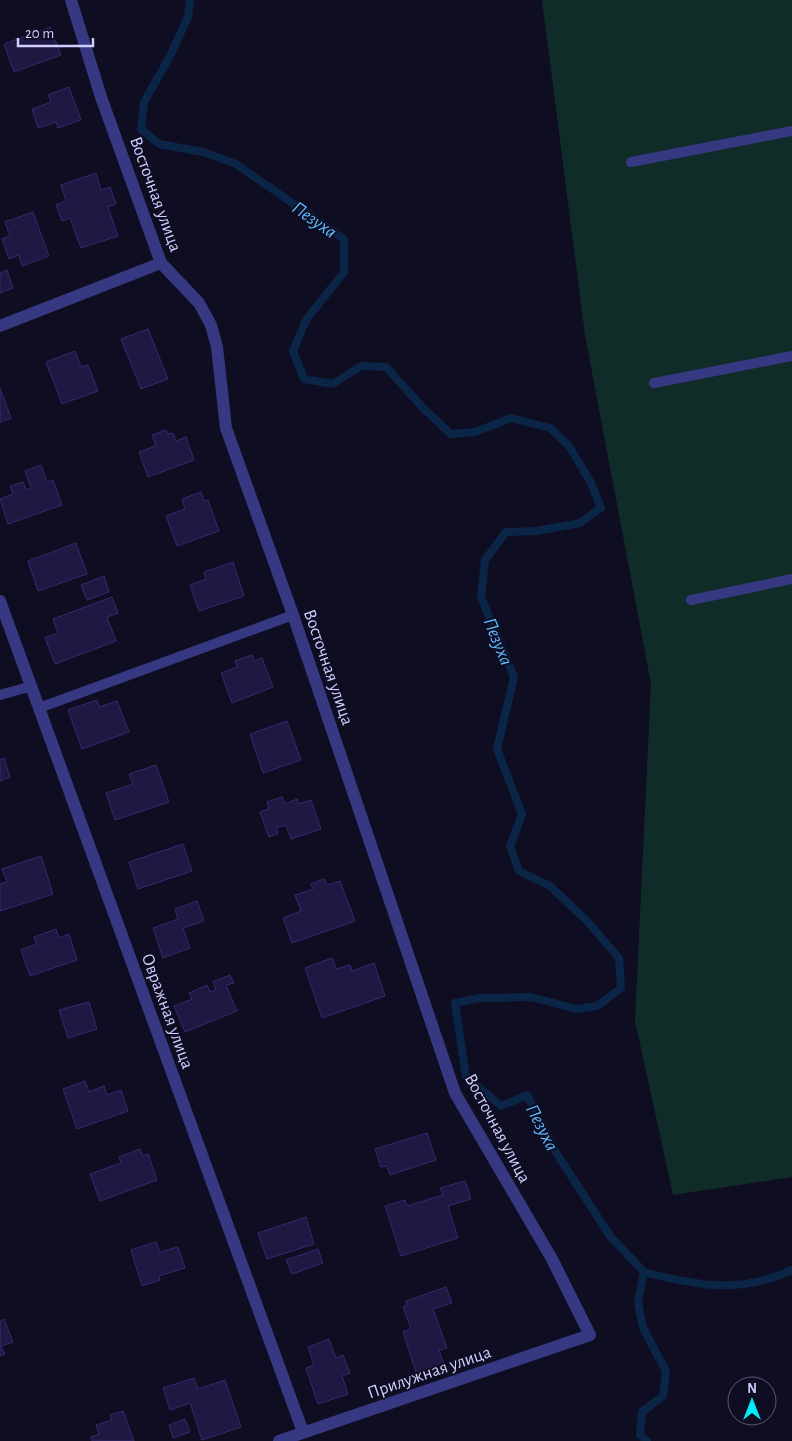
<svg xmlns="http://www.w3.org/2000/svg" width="792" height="1441" font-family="'Alegreya Sans',sans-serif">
  <rect width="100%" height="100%" fill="#0f0d22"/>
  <path fill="#102c29" d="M542 0H792V1177L673 1195 635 1021 651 684 585 335Z"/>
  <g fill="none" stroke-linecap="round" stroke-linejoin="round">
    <g stroke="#0b2547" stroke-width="8">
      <path d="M190 0 188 17 169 58 144 102 141 129 159 144 203 152 236 164 344 239V272L306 320 293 351 304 379 333 384 361 366 386 367 424 409 451 434 475 432 511 418 550 428 569 446 591 483 601 508 580 523 537 531 506 532 485 560 481 597 514 677 497 749 522 814 510 846 519 871 550 886 587 921 619 958 621 988 597 1006 577 1009 531 997 480 998 455 1003 466 1077 501 1106 527 1095 557 1154 610 1236 644 1272 638 1302 643 1328 666 1371 663 1396 642 1412 640 1435 647 1441"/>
      <path d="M644 1272C697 1286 740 1294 792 1270"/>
    </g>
  </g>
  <g fill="#1f1843" stroke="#342a6f">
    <path d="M50 27 61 55 14 72 4 44Z"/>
    <path d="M69 87 81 120 58 128 56 122 38 128 32 109 51 102 48 95Z"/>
    <path d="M96 173 101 190 110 187 116 204 108 207 118 236 81 248 70 218 62 221 56 205 66 201 61 185Z"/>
    <path d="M33 212 49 256 22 266 19 255 9 259 2 239 10 236 5 222Z"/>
    <path d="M7 270 13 288 0 293V273Z"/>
    <path d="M148 329 168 379 141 389 121 339Z"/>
    <path d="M75 351 81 367 88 365 98 391 62 404 46 362Z"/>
    <path d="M0 388 11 418 0 422Z"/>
    <path d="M166 430 168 434 173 433 176 441 186 437 194 460 148 477 139 452 156 446 152 435Z"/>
    <path d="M41 465 47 482 53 480 62 505 8 524 0 499 13 494 10 486 23 482 26 490 31 488 25 471Z"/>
    <path d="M201 492 204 501 208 500 219 531 177 546 166 516 185 509 182 499Z"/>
    <path d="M76 543 87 574 38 591 28 561Z"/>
    <path d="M233 562 244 596 199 611 190 585 206 579 204 572Z"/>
    <path d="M104 576 109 592 87 600 81 585Z"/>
    <path d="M112 597 118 613 107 617 116 641 55 664 45 638 58 633 53 619Z"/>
    <path d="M252 655 254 661 262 658 273 687 232 703 221 673 237 667 235 661Z"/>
    <path d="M97 700 99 707 117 701 129 732 82 749 68 710Z"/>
    <path d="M287 721 301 760 263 773 250 734Z"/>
    <path d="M4 758 10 777 0 781V760Z"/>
    <path d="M156 765 169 802 115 820 106 793 133 784 129 774Z"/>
    <path d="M282 797 285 804 297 799 299 804 311 800 321 829 291 839 286 825 276 828 278 834 269 837 260 812 269 809 267 802Z"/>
    <path d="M183 844 192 871 138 889 129 862Z"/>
    <path d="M41 856 53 894 0 911V884L7 882 2 869Z"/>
    <path d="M324 879 327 885 340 881 355 921 292 943 283 918 301 911 295 895 313 889 311 884Z"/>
    <path d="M197 901 204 921 183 928 190 948 163 958 153 928 178 919 175 909Z"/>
    <path d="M56 929 59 938 69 934 77 960 30 976 21 950 36 944 34 937Z"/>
    <path d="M332 958 336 969 350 965 352 971 374 963 385 996 322 1018 305 968Z"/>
    <path d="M230 975 234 983 226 985 237 1011 185 1032 174 1006 192 999 189 993 207 985 210 992 216 990 213 982Z"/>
    <path d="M89 1002 97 1029 68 1038 59 1010Z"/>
    <path d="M85 1081 89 1092 104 1086 107 1095 121 1090 128 1111 77 1129 63 1089Z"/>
    <path d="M427 1133 436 1160 390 1175 387 1166 381 1167 375 1149Z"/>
    <path d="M140 1149 143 1156 148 1154 157 1180 100 1201 90 1174 121 1163 119 1157Z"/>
    <path d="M465 1181 471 1199 448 1206 458 1238 401 1256 385 1206 405 1200 407 1206 443 1195 440 1188Z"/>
    <path d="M306 1217 314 1244 267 1259 258 1233Z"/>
    <path d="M156 1242 160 1252 178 1247 185 1268 159 1276 160 1280 142 1286 131 1250Z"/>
    <path d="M318 1249 323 1263 292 1274 286 1260Z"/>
    <path d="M446 1287 452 1303 433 1309 447 1348 439 1350 444 1365 417 1375 403 1332 411 1329 403 1307 407 1305 406 1301Z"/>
    <path d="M4 1319 13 1342 1 1346 5 1354 0 1356V1321Z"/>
    <path d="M329 1339 336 1358 343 1355 350 1373 342 1376 348 1394 318 1404 306 1368 314 1365 308 1347Z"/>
    <path d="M194 1378 198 1389 225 1380 241 1427 202 1440 190 1403 170 1410 163 1388Z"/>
    <path d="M123 1411 134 1441H92L91 1437 99 1434 96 1425 112 1420 110 1415Z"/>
    <path d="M185 1419 190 1432 173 1438 169 1425Z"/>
  </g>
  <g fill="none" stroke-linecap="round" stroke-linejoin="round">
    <g stroke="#363882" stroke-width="10">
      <path d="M631 162 792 131"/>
      <path d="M654 383 792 356"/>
      <path d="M691 600 792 579"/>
      <path d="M0 695 32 686"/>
      <path d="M39 708 293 615"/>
    </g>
    <g stroke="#363882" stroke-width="12">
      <path d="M71 0 101 97 161 263 199 303 211 325 217 347 226 428 293 615 455 1093 552 1259 590 1335 279 1441"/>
      <path d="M0 326 161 263"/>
      <path d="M0 601 303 1432"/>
    </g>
  </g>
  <g text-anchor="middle" stroke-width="4" stroke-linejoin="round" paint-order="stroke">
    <g font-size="18" fill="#d0cdff" stroke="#0f0d22">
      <text transform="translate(156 194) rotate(70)" y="6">Восточная улица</text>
      <text transform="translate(329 667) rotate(71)" y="6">Восточная улица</text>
      <text transform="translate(168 1011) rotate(70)" y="6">Овражная улица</text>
      <text transform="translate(498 1128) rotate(62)" y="6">Восточная улица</text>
      <text transform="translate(429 1372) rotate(-19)" y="6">Прилужная улица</text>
    </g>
    <g font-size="19" font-style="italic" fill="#5bbcff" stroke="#0f0d22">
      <text transform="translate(315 219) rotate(35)" y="7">Пезуха</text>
      <text transform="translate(499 641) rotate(68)" y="7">Пезуха</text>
      <text transform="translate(543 1127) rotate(63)" y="7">Пезуха</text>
    </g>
  </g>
  <g transform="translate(752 1401)"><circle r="24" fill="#0f0d22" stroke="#5c5a7a"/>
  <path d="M0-4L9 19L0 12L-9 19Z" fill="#00edf8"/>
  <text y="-8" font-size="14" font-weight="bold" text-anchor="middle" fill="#d0cdff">N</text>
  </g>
  <path d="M18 38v8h75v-8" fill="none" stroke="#d0cdff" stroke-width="2.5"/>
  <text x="25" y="38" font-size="15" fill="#d0cdff" stroke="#0f0d22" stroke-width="4" paint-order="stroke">20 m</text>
</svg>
